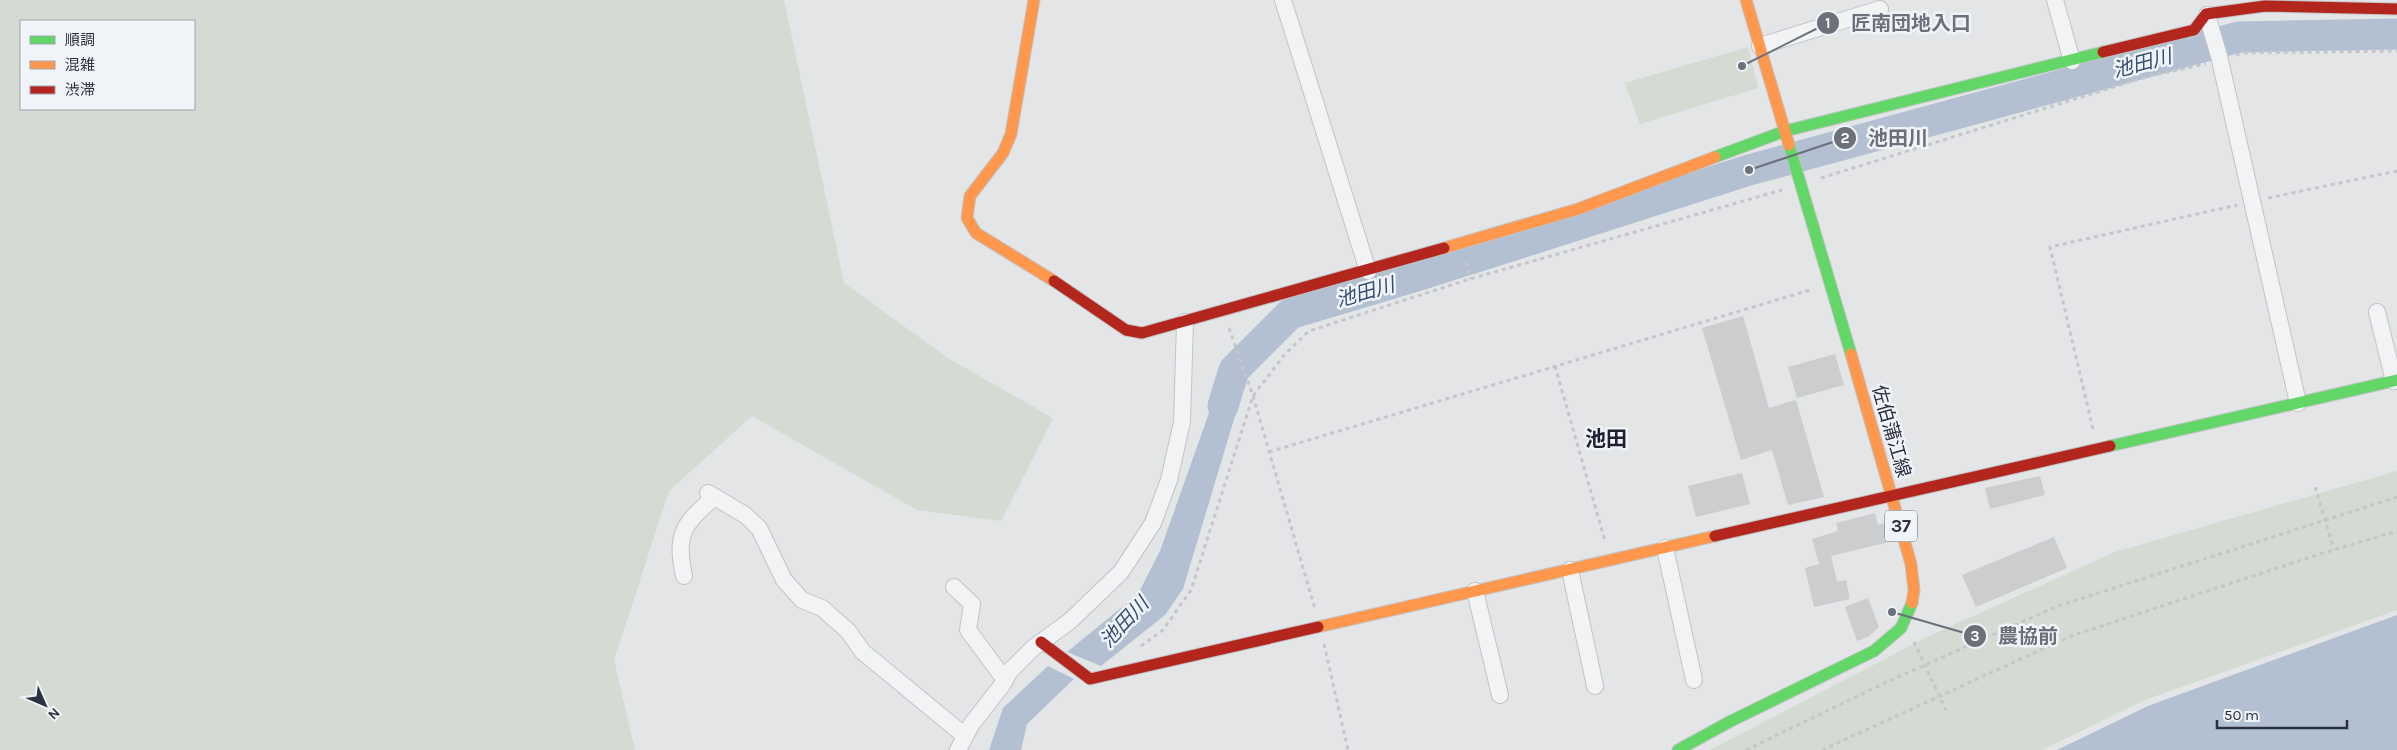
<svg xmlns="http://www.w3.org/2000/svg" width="2397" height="750" font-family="Karla,'Noto Sans JP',sans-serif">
  <rect width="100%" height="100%" fill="#e3e5e7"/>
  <g fill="#d3dbd3" fill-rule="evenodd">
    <path d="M0 0H784L844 283 948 358 1053 418 1001 521 917 510 752 416 669 491 614 660 635 750H0ZM21 21H194V109H21Z"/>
    <path d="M1748 47 1758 88 1640 124 1625 83Z"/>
    <path d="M2397 471V610L2145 700 2042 750H1710L1927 637 2115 552Z"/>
  </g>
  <g fill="#b2c0d1">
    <path d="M1231 351 1244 386 1183 589 1165 615 1101 666 1067 652 1138 594 1160 551Z"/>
    <path d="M2397 615V750H2057L2148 706Z"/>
    <path d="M1048 666 1074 679 1027 724 1021 750H989L1003 708Z"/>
  </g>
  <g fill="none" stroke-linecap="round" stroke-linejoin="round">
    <path stroke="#b2c0d1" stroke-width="31" d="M1223 406 1234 370 1290 314 1420 275 1749 170 2239 37 2397 34"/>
  </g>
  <g fill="#cbcdcf">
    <path d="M1743 316 1769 408 1796 400 1824 497 1788 505 1772 450 1741 460 1702 328Z"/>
    <path d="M1835 354 1844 385 1797 398 1788 367Z"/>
    <path d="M1742 473 1750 504 1696 517 1688 486Z"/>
    <path d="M2040 476 2045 495 1990 509 1985 488Z"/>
    <path d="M1875 513 1878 525 1885 523 1889 542 1831 556 1837 582 1846 580 1850 599 1814 607 1805 568 1819 564 1812 539 1838 531 1836 523Z"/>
    <path d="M2054 537 2067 568 1976 607 1962 575Z"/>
    <path d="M1868 598 1879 627 1868 637 1857 641 1845 607Z"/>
  </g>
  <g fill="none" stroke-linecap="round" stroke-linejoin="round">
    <g stroke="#c1c3c5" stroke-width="18">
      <g id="street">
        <path d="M1283 0 1368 271"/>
        <path d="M2055 0 2072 61"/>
        <path d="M2207 15 2219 56 2298 403"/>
        <path d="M1760 46 1880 9"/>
        <path d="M2377 312 2394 381"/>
        <path d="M708 493 745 515 759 528 784 580 802 600 822 608 848 631 863 652 965 736"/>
        <path d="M1665 548 1694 680"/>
        <path d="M1570 570 1595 686"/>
        <path d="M684 576C675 535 683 523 715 497"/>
        <path d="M954 587 972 604 968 630 1005 680"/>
        <path d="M1475 591 1500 695"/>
        <path d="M958 750 971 725 1002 685 1010 671 1033 648 1070 621 1121 572 1153 523 1169 480 1182 422 1185 322"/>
      </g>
    </g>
    <g stroke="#c1c3c5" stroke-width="13">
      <g id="fast">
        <path d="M1789 145 1851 354"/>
        <path d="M1715 157 1785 131 2103 52"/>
        <path d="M2110 446 2397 380"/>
        <path d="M1678 750 1731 721 1874 651 1901 628 1912 603"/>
      </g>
    </g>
    <g stroke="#c1c3c5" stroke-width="13">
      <g id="slow">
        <path d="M1034 0 1011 134 1003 153 970 196 967 218 976 233 1054 281"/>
        <path d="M1746 0 1789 145"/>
        <path d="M1444 248 1578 209 1715 157"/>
        <path d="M1851 354 1911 564 1914 590 1912 603"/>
        <path d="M1318 627 1715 536"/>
      </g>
    </g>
    <g stroke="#c1c3c5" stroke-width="13">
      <g id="jam">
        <path d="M2103 52 2194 30 2206 14 2265 6 2397 9"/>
        <path d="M1054 281 1126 330 1142 333 1444 248"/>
        <path d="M1715 536 2110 446"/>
        <path d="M1041 642 1090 679 1318 627"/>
      </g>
    </g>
    <g stroke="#c5c6cb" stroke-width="3" stroke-dasharray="4 4" stroke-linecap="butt">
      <path d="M2236 55 2243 53 2397 51"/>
      <path d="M1821 178 2149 76 2206 64"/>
      <path d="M2268 198 2397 171"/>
      <path d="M1466 262 1470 279"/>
      <path d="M1229 328 1253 396 1315 609"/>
      <path d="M1555 366 1605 541"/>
      <path d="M2093 429 2050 247 2237 205"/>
      <path d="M1269 452 1810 290"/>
      <path d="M2315 487 2334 549"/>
      <path d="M1914 642 1946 710"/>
      <path d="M1324 644 1348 750"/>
      <path d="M1141 646 1163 630 1191 590 1253 396 1285 354 1309 331 1470 279 1782 190"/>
      <path d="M1746 750 1891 680 2058 606 2397 497"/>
      <path d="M1822 750 2071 636 2320 554 2397 531"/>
    </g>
    <use href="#street" stroke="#f2f3f5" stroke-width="16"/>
    <use href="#fast" stroke="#63d668" stroke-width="11"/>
    <use href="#slow" stroke="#ff974d" stroke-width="11"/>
    <use href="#jam" stroke="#b3261e" stroke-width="11"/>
  </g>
  <g text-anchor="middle" stroke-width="5" stroke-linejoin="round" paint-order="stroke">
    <rect fill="#f0f3f7" stroke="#656b78" stroke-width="1" x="1885" y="510.5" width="32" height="31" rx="4"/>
    <g font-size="18" font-weight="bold" fill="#2a3141">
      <text x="1901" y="532">37</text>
    </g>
    <g font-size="19" fill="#2a3141" stroke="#f0f3f7">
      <text transform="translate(1892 431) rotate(74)" y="7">佐伯蒲江線</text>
    </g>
    <g font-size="20" font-style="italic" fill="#344f74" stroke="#f0f3f7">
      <text transform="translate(2142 63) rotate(-15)" y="7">池田川</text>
      <text transform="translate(1365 292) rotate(-16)" y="7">池田川</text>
      <text transform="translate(1124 622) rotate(-47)" y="7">池田川</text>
    </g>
    <g font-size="21" font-weight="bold" fill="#1c2231" stroke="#f0f3f7">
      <text x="1606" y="446">池田</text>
    </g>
  </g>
  <path fill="none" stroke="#6b707b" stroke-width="2" d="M1742 66L1828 23M1749 170L1845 138M1892 612L1975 636"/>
  <g fill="#6b707b" stroke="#f0f3f7" stroke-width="2">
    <circle cx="1742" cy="66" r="5"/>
    <circle cx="1749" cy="170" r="5"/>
    <circle cx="1892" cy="612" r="5"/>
    <circle cx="1828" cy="23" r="12"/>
    <circle cx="1845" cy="138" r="12"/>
    <circle cx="1975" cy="636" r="12"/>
  </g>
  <g font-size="15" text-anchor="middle" font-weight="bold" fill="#fff">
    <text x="1828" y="28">1</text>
    <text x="1845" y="143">2</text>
    <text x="1975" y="641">3</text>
  </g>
  <g font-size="20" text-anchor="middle" font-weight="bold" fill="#6b707b" stroke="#f0f3f7" stroke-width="5" stroke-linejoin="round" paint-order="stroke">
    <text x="1911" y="30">匠南団地入口</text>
    <text x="1898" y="145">池田川</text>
    <text x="2028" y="643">農協前</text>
  </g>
  <rect x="20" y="20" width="175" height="90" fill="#f0f3f7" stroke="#a1a5ae"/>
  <rect x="30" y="36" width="25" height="8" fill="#63d668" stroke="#a1a5ae"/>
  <text x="65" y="45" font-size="15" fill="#2a3141">順調</text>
  <rect x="30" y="61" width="25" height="8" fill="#ff974d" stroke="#a1a5ae"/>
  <text x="65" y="70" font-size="15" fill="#2a3141">混雑</text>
  <rect x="30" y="86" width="25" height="8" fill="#b3261e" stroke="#a1a5ae"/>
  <text x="65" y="95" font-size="15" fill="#2a3141">渋滞</text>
  <g transform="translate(45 705) rotate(135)" stroke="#f0f3f7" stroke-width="4" paint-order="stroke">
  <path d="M0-4L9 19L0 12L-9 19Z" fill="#2a3141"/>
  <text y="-8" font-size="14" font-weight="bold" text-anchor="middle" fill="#2a3141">N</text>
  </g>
  <path d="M2217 720v8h130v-8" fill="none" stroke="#2a3141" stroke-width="2.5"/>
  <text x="2224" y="720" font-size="15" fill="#2a3141" stroke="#f0f3f7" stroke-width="4" paint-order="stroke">50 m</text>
</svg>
